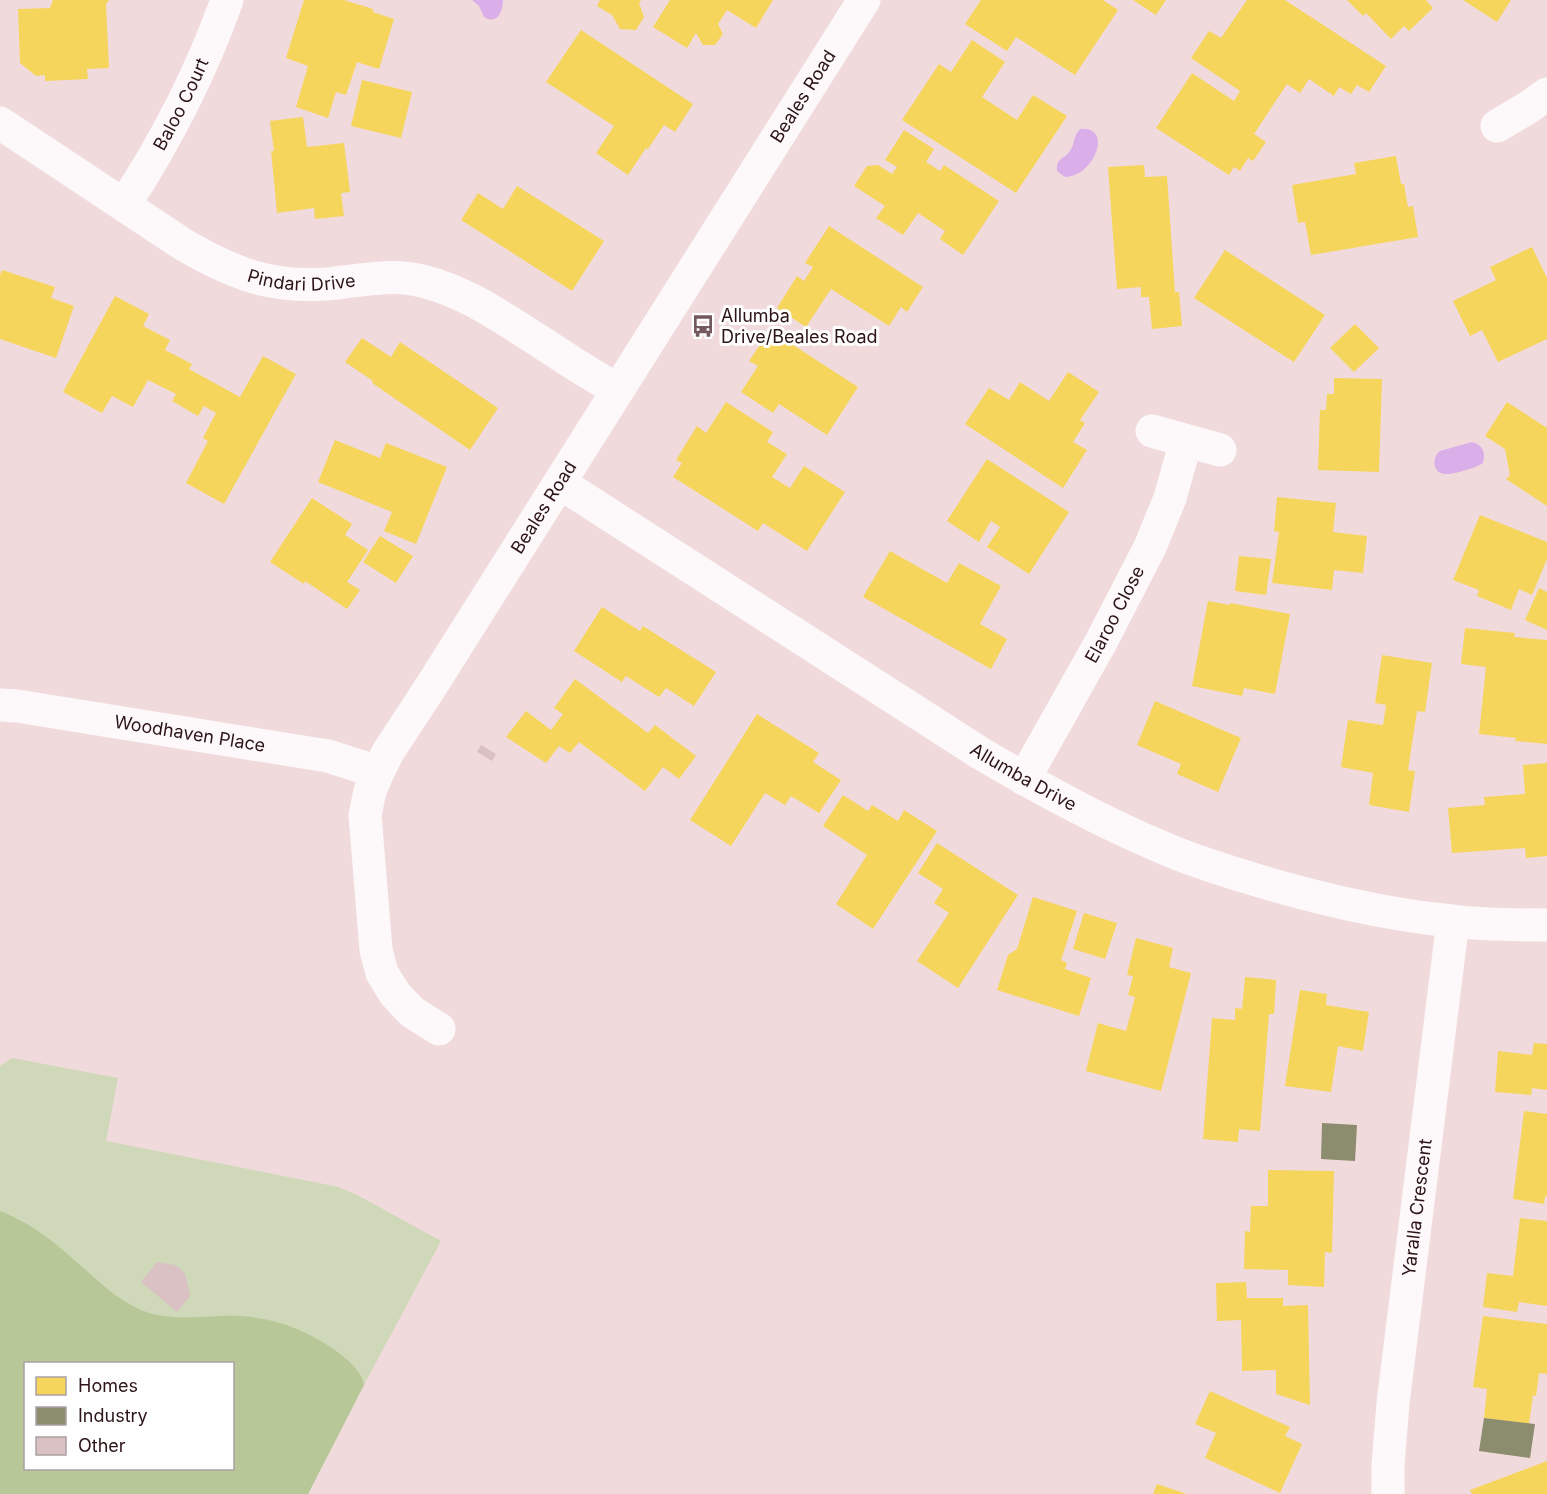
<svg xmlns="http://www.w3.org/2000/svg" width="1547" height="1494" font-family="Inter,sans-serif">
  <rect width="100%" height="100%" fill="#f1dadc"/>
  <path fill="#cfd8b8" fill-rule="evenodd" d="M12 1058 118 1078 106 1141 339 1187 361 1197 441 1241 364 1385 308 1494H0V1066ZM26 1364H232V1468H26Z"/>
  <path fill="#b7c798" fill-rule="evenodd" d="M0 1211C28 1222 50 1238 72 1258 96 1278 118 1303 149 1313 173 1320 196 1317 221 1316 263 1314 302 1326 336 1351 347 1359 362 1371 364 1385L308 1494H0ZM26 1364H232V1468H26Z"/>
  <g fill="#daaee9">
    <path d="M472 0H503C503 12 497 25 484 17L479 6Z"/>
    <path d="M1080 129C1115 126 1093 178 1065 177L1057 171C1056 157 1064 160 1070 151 1075 144 1073 136 1080 129Z"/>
    <path d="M1472 442C1483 445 1486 453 1483 463 1476 468 1452 475 1444 474 1432 472 1432 457 1440 451Z"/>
  </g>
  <g fill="#f6d55c">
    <path d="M53 0H109L106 4 109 68 87 69 88 79 45 81V75L36 76 20 63 18 9 50 8Z"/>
    <path d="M304 0H344L373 9V12L394 19 379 69 357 62 346 95 336 92 328 118 296 107 308 66 286 58Z"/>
    <path d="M600 0H641L639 3 644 17 636 30 620 29 612 15 597 6Z"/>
    <path d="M670 0H773L756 28 727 10 718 24 723 34 715 45H703L696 33 687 48 653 27Z"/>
    <path d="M981 0H1103L1118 10 1075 75 1016 37 1007 51 965 24Z"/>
    <path d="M1133 0H1166L1156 15Z"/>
    <path d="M1247 0H1285L1386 66 1369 92 1357 85 1351 94 1339 87 1334 96 1309 79 1300 93 1287 84 1254 134 1266 142 1253 161 1248 158 1240 171 1234 167 1229 175 1156 128 1192 73 1234 101 1240 91 1191 58 1209 31 1221 38Z"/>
    <path d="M1347 0H1426L1433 8 1409 31 1404 26 1391 39 1366 13 1363 16Z"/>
    <path d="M1463 0H1511L1497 22Z"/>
    <path d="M581 30 693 104 675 132 664 125 648 149 646 148 628 175 596 153 614 126 546 82Z"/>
    <path d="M972 40 1005 62 982 97 1017 120 1033 95 1067 116 1016 193 902 120 939 64 951 72Z"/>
    <path d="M362 80 412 92 401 138 351 126Z"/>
    <path d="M303 117 307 147 344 143 350 192 341 193 344 216 315 219 314 208 277 213 271 151H274L270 121Z"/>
    <path d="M904 130 934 149 926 162 940 171 944 165 999 201 963 255 940 239 945 231 918 213 903 235 876 218 885 206 854 186 867 166 878 165 892 174 897 167 885 160Z"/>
    <path d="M1396 156 1401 184H1404L1408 207 1413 206 1418 237 1311 255 1305 222 1298 223 1292 185 1356 174 1354 163Z"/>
    <path d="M1144 165 1145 177 1167 176 1175 292H1179L1182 326 1152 329 1149 297H1141V287L1117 289 1108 167Z"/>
    <path d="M517 186 604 241 572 291 461 220 478 193 503 209Z"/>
    <path d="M829 226 923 287 907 312 901 307 889 326 831 289 806 327 777 308 797 276 804 281 813 267 805 263Z"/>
    <path d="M1532 247 1547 278V339L1498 362 1482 330 1470 336 1453 301 1496 280 1490 267Z"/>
    <path d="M1225 250 1325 315 1294 362 1194 298Z"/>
    <path d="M2 270 55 287 51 298 74 306 56 358 0 339V275Z"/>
    <path d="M115 296 149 314 143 326 170 340 165 350 192 364 189 369 240 397 263 356 296 374 224 504 186 483 208 441 203 438 216 413 204 406 198 416 172 401 176 394 148 380 133 407 112 396 102 413 63 392Z"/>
    <path d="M1355 324 1379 348 1354 372 1330 348Z"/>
    <path d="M770 330 858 387 827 435 779 404 773 413 741 392 758 366 749 361Z"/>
    <path d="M362 338 391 357 400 342 498 408 470 450 372 383 373 381 345 362Z"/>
    <path d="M1068 372 1099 392 1080 420 1085 423 1073 442 1087 450 1063 488 965 424 989 388 1009 400 1020 382 1049 401Z"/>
    <path d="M1334 378 1382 379 1379 472 1318 470 1320 410H1326L1327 394H1334Z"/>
    <path d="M726 402 773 432 767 442 787 454 772 477 790 488 804 466 845 492 807 551 763 523 758 531 673 477 682 463 676 460 697 426 706 433Z"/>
    <path d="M1507 402 1547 428V506L1506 479 1510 475 1505 449 1485 436Z"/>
    <path d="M335 440 380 458 386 443 447 467 416 544 384 531 392 512 318 482Z"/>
    <path d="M987 459 1069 512 1029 574 987 547 1000 527 991 521 979 542 947 521Z"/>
    <path d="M1277 497 1336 503 1333 532 1367 536 1363 573 1334 570 1332 590 1272 583 1279 532 1274 531Z"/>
    <path d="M312 498 352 524 345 535 368 550 347 582 360 590 347 609 305 581 304 584 270 562Z"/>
    <path d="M1480 515 1547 542V559L1532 595 1519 589 1511 610 1477 596 1479 590 1453 580Z"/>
    <path d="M380 536 413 556 396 583 363 562Z"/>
    <path d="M890 551 947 583 959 563 1001 586 980 624 1007 639 991 669 863 597Z"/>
    <path d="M1239 556 1271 559 1266 595 1235 591Z"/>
    <path d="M1539 588 1547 592V630L1525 620Z"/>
    <path d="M1208 601 1230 605V603L1290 614 1275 694 1244 688 1242 696 1192 686Z"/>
    <path d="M602 607 640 631 643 626 716 672 694 706 666 688 659 697 626 676 622 682 574 651Z"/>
    <path d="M1465 628 1515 633 1514 637 1547 640V744L1515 741 1516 738 1479 734 1486 667 1461 664Z"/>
    <path d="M1382 655 1432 663 1425 712 1417 711 1408 770 1415 771 1409 812 1369 805 1373 773 1341 767 1348 720 1383 725 1386 705 1375 703Z"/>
    <path d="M575 679 648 733 655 725 696 756 679 779 663 767 645 791 579 742 570 753 559 746 546 763 506 737 526 711 551 730 563 714 554 708Z"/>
    <path d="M1155 701 1241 738 1218 792 1177 774 1181 764 1137 745Z"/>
    <path d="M757 714 819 753 813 762 841 780 819 813 791 796 785 805 765 793 731 846 690 820Z"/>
    <path d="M1547 763V856L1526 858 1525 848 1452 853 1448 808 1485 805 1484 797 1525 794 1523 765Z"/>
    <path d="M843 795 868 811 872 805 898 821 904 810 937 831 873 929 836 904 867 855 823 826Z"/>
    <path d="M937 843 1018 895 958 988 917 961 949 913 934 903 943 889 918 873Z"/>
    <path d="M1033 897 1077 911 1061 960 1067 963 1065 969 1091 978 1079 1016 997 990 1008 955 1017 949Z"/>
    <path d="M1084 913 1117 923 1105 959 1073 949Z"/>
    <path d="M1136 938 1173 948 1169 967 1191 973 1161 1091 1086 1071 1098 1023 1126 1031 1135 997 1128 995 1133 976 1127 975Z"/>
    <path d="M1245 977 1276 980 1274 1014H1269L1260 1131 1239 1129 1238 1142 1203 1139 1212 1018 1235 1020V1008L1242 1009Z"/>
    <path d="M1300 990 1327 994 1326 1005 1369 1012 1363 1051 1338 1046 1331 1092 1285 1086Z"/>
    <path d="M1534 1043 1547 1044V1090L1532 1088 1531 1095 1495 1092 1498 1051 1532 1055Z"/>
    <path d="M1524 1111 1547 1114V1197L1545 1196 1544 1204 1513 1199Z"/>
    <path d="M1268 1170 1334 1171 1332 1253 1325 1252 1324 1287 1288 1285V1270L1244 1269 1245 1231 1250 1232 1251 1206H1268Z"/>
    <path d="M1520 1218 1547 1221V1306L1519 1302 1517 1312 1483 1307 1487 1273 1513 1276Z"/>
    <path d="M1246 1282 1247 1298H1283V1306L1308 1305 1310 1405 1276 1394V1370L1242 1371 1241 1320 1217 1321 1216 1283Z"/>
    <path d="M1483 1316 1547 1324V1374L1539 1373 1536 1396 1533 1395 1529 1424 1484 1418 1487 1389 1473 1387Z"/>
    <path d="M1210 1391 1290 1427 1285 1436 1302 1444 1280 1493 1205 1458 1216 1433 1195 1424Z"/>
    <path d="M1547 1461V1494H1472L1470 1490Z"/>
    <path d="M1157 1484 1187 1494H1153Z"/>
  </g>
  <g fill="#8c8c6e">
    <path d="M1322 1123 1357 1125 1355 1161 1321 1159Z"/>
    <path d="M1484 1418 1535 1424 1530 1458 1479 1451Z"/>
  </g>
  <g fill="#d9c1c4">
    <path d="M481 745 496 754 492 761 477 752Z"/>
    <path d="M157 1262 175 1265 184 1272 186 1277 190 1296 177 1312 141 1282Z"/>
  </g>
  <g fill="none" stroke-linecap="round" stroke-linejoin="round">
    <g stroke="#fdf9fa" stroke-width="33">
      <path id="s1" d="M0 123 184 245C233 273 269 288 327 284 358 281 391 273 422 281 464 291 500 316 536 339 563 357 590 374 617 390"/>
      <path d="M1497 126 1529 107 1547 94"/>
      <path id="s2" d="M124 205C166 141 201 73 227 0"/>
      <path d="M1152 431 1220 450"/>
      <path id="s3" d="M560 483 980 753C1040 788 1101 822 1166 849 1191 860 1217 868 1243 876 1311 897 1381 914 1452 921 1483 925 1515 925 1547 925"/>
      <path id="s4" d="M0 705 17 706 328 756 378 772"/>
      <path id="s5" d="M1024 779 1101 642 1150 547 1170 498 1186 441"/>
      <path id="s6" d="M439 1029 412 1012 395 994 382 973 376 950 365 815 370 791 378 772 388 752 430 688 864 0"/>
      <path id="s7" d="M1388 1494V1465L1393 1403 1453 921"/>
    </g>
  </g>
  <defs>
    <g id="bus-bare" transform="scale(1.8)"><path d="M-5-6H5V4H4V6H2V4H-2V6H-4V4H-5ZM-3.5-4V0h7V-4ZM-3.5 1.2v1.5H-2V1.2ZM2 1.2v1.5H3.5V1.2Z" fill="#71595c" stroke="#fefefe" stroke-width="2.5" paint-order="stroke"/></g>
  </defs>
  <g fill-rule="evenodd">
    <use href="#bus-bare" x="703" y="326"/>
  </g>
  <g text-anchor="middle" stroke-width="6" stroke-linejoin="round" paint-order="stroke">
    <g font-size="18" fill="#2c1417" stroke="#fefefe">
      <text dy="6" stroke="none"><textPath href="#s6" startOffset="1084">Beales Road</textPath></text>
      <text dy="6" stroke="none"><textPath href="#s2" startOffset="116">Baloo Court</textPath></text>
      <text dy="6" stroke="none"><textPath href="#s1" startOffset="346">Pindari Drive</textPath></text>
      <text dy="6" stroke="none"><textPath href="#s6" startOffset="598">Beales Road</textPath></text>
      <text dy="6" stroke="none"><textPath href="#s5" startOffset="188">Elaroo Close</textPath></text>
      <text dy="6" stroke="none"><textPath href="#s4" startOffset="192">Woodhaven Place</textPath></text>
      <text dy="6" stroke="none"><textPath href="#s3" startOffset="549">Allumba Drive</textPath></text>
      <text dy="6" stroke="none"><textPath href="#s7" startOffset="288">Yaralla Crescent</textPath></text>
    </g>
    <g font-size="18" fill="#2c1417" stroke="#fefefe" text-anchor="start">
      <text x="721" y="322">Allumba<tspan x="721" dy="21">Drive/Beales Road</tspan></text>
    </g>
  </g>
  <rect x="24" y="1362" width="210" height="108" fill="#fefefe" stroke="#aaa0a2" stroke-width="1.5"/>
  <rect x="36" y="1377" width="30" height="18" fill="#f6d55c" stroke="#aaa0a2" stroke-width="1.5"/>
  <text x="78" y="1392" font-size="18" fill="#2c1417">Homes</text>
  <rect x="36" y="1407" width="30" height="18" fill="#8c8c6e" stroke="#aaa0a2" stroke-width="1.5"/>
  <text x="78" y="1422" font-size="18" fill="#2c1417">Industry</text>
  <rect x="36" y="1437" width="30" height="18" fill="#d9c1c4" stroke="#aaa0a2" stroke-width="1.5"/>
  <text x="78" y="1452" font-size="18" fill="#2c1417">Other</text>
</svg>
